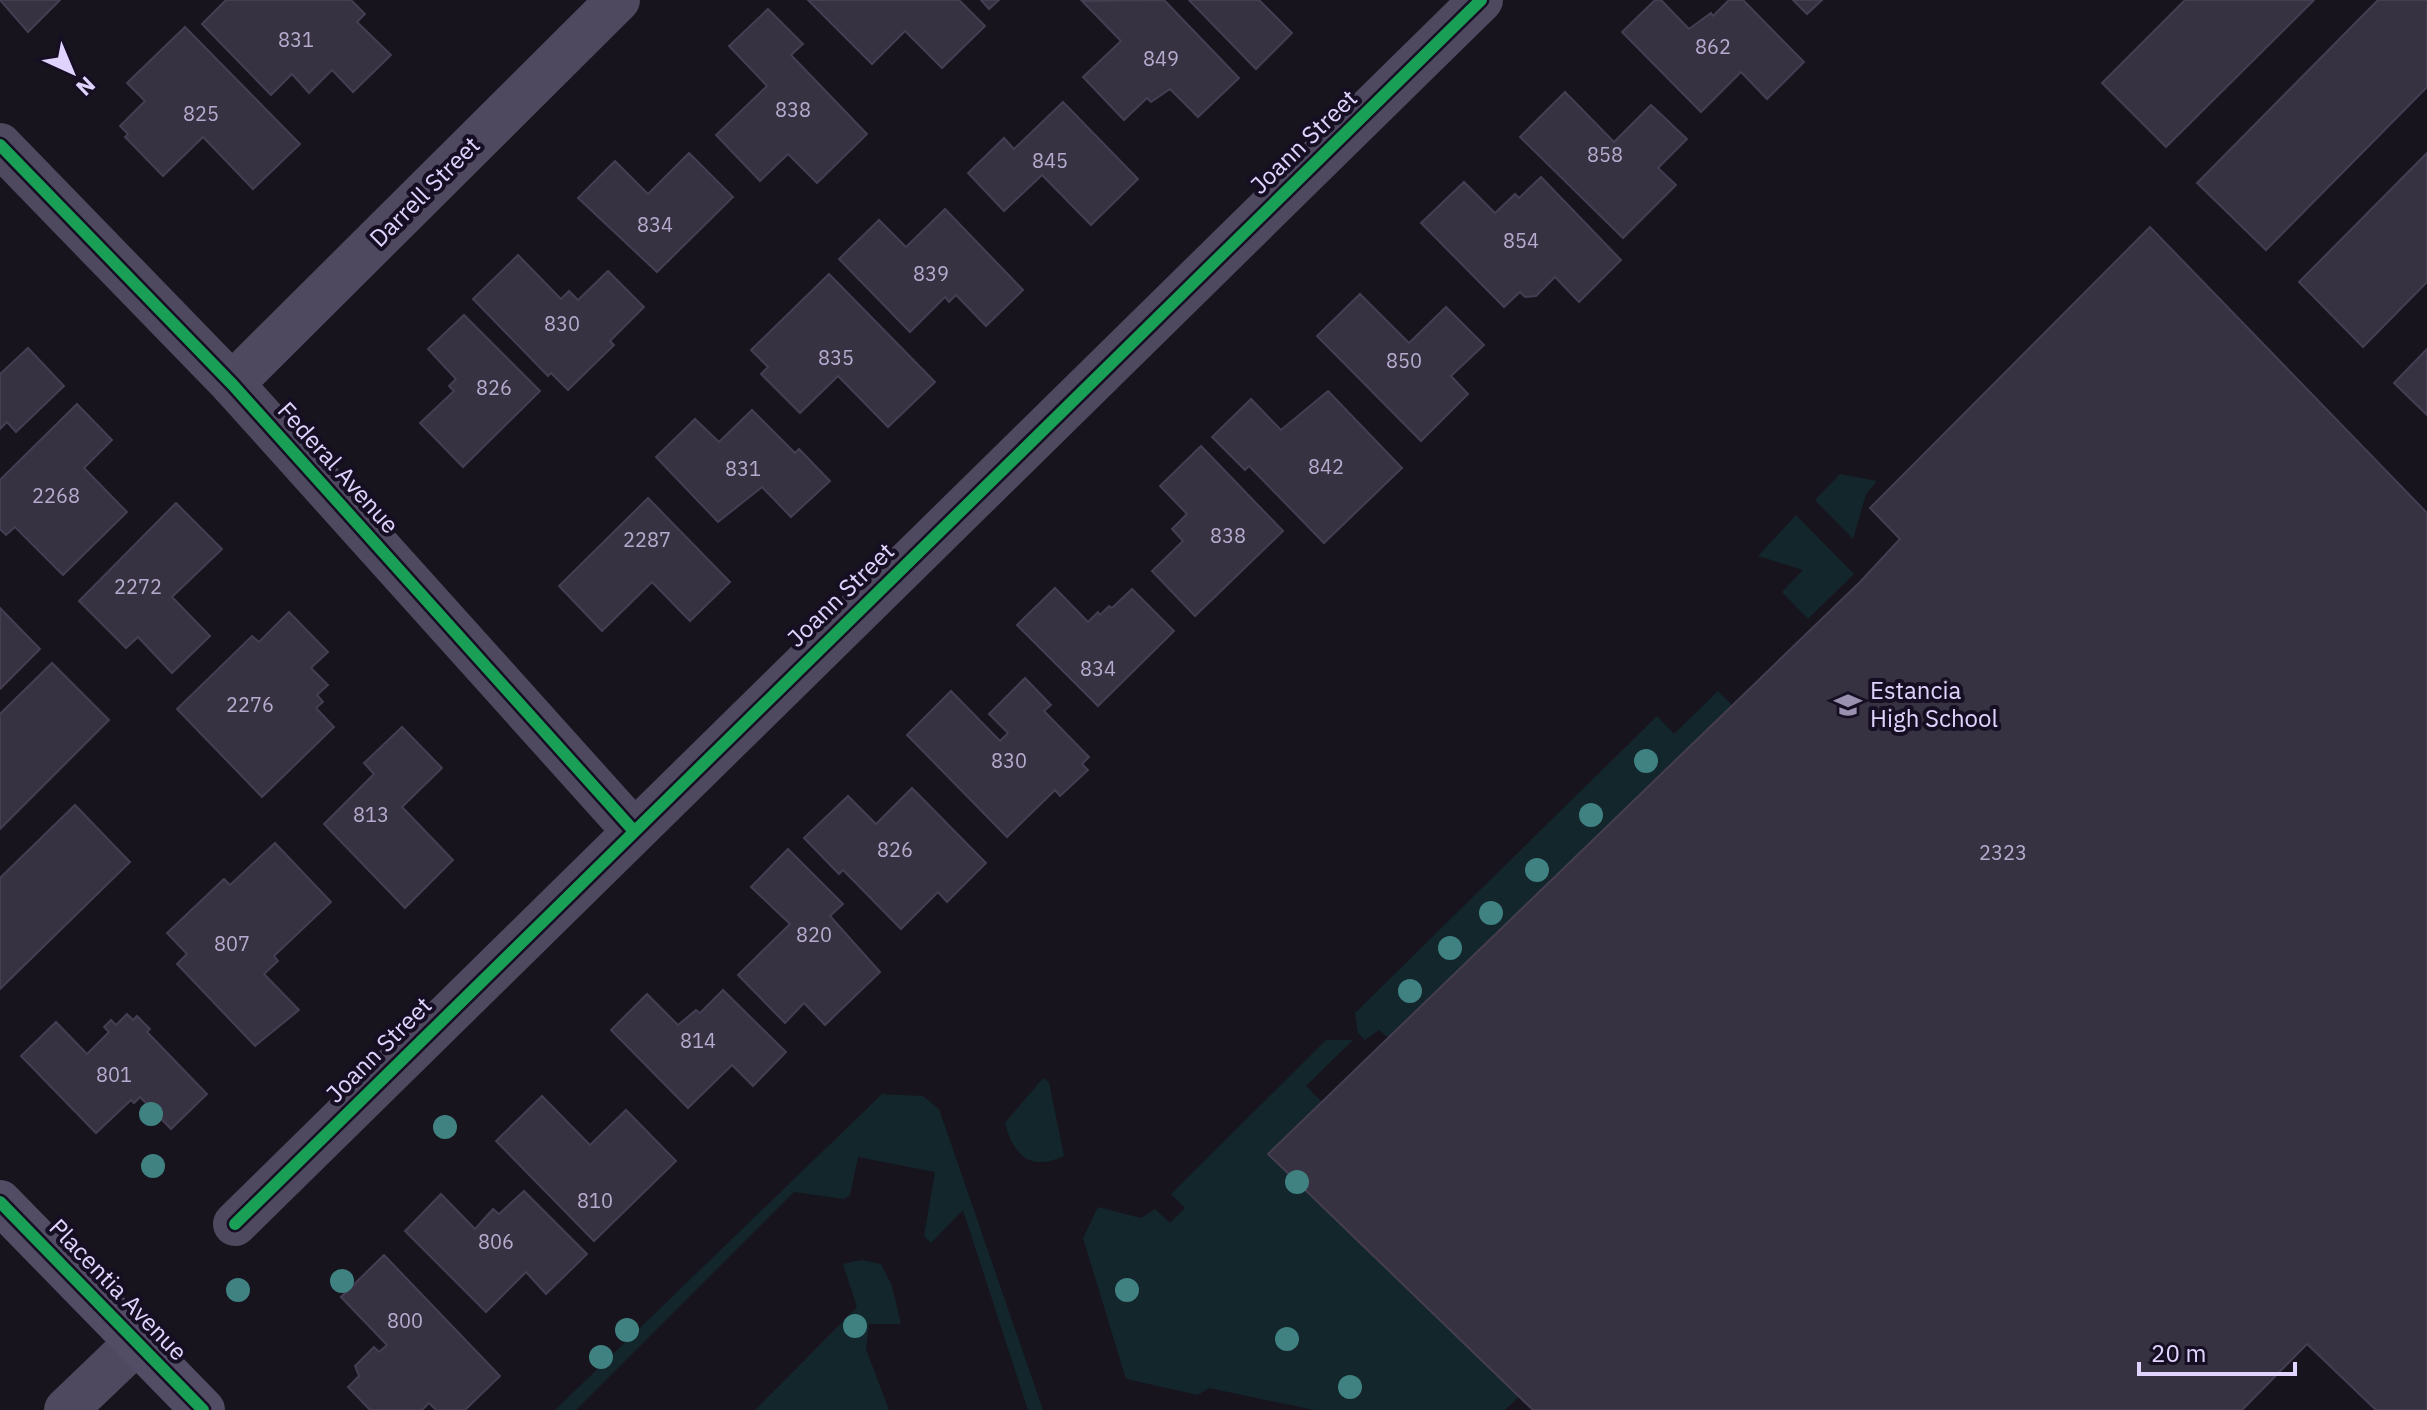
<svg xmlns="http://www.w3.org/2000/svg" width="2427" height="1410" font-family="'IBM Plex Sans',sans-serif">
  <rect width="100%" height="100%" fill="#17141e"/>
  <g fill="#13262b">
    <path d="M1840 474 1877 481 1866 494 1853 539 1815 500Z"/>
    <path d="M1796 515 1854 574 1808 619 1782 592 1803 570 1758 556Z"/>
    <path d="M1718 691 1732 705 1391 1040 1379 1030 1365 1040 1358 1033 1355 1013 1657 716 1674 734Z"/>
    <path d="M1326 1040H1353L1306 1086 1322 1102 1269 1154 1519 1397 1505 1410H1314L1209 1388 1198 1395 1126 1379 1083 1238 1098 1207 1141 1218 1155 1209 1170 1223 1185 1208 1171 1194Z"/>
    <path d="M1043 1078 1049 1082 1064 1156C1031 1172 1013 1155 1005 1123Z"/>
    <path d="M882 1094 923 1096 939 1109 1043 1410H1028L963 1210 931 1243 924 1236 935 1172 858 1157 850 1195 844 1199 794 1192 576 1410H555Z"/>
    <path d="M861 1260 881 1264 892 1286 901 1324H869L866 1349 889 1410H755L857 1307 843 1264Z"/>
  </g>
  <g fill="#373241" stroke="#453e52" stroke-width="2">
    <path d="M0 0H60L28 32Z"/>
    <path d="M226 0H351L365 14 357 22 391 55 353 92 332 70 309 93 292 74 271 95 202 24Z"/>
    <path d="M808 0H959L985 26 942 68 905 31 872 64Z"/>
    <path d="M981 0H999L989 9Z"/>
    <path d="M1164 0 1239 78 1198 117 1170 89 1151 102 1147 98 1124 120 1083 77 1121 41 1082 1Z"/>
    <path d="M1189 0H1259L1292 33 1256 69Z"/>
    <path d="M1655 0H1661L1689 29 1711 13 1713 16 1729 0H1743L1804 62 1767 99 1741 72 1701 112 1622 32Z"/>
    <path d="M1793 0H1822L1807 14Z"/>
    <path d="M2185 0H2314L2166 147 2102 83Z"/>
    <path d="M2378 0H2427V87L2266 250 2197 183Z"/>
    <path d="M768 9 803 44 791 55 867 134 817 183 788 154 760 181 716 135 767 86 729 46Z"/>
    <path d="M185 27 300 144 253 189 203 137 163 176 125 137 128 134 120 126 145 101 127 83Z"/>
    <path d="M1565 92 1614 142 1651 105 1687 139 1658 168 1676 185 1623 238 1520 137Z"/>
    <path d="M1063 102 1138 179 1091 225 1042 175 1004 211 968 173 1004 138 1014 149Z"/>
    <path d="M689 153 733 197 657 272 578 198 615 161 648 194Z"/>
    <path d="M2427 153V282L2363 347 2299 282Z"/>
    <path d="M1541 177 1621 260 1579 302 1555 277 1536 296 1525 297 1520 292 1504 307 1421 223 1464 182 1495 213 1515 194 1519 198Z"/>
    <path d="M945 209 1023 290 986 326 956 295 949 302 945 297 910 332 839 259 879 220 906 247Z"/>
    <path d="M2150 227 2427 513V1410H2376L2307 1344 2242 1410H1533L1268 1154 1860 582 1900 539 1870 508Z"/>
    <path d="M518 255 561 299 569 291 578 300 608 271 644 307 610 341 614 345 568 390 551 373 548 376 473 299Z"/>
    <path d="M829 274 935 382 888 427 838 376 800 413 761 374 768 367 751 350Z"/>
    <path d="M1360 294 1409 343 1446 307 1484 345 1451 376 1468 394 1421 441 1317 336Z"/>
    <path d="M464 315 540 391 463 467 420 423 454 391 449 386 456 379 428 349Z"/>
    <path d="M28 348 64 386 16 432 7 422 0 429V374Z"/>
    <path d="M2427 349V415L2394 383Z"/>
    <path d="M1328 391 1402 468 1324 543 1249 466 1245 470 1212 437 1251 399 1281 430Z"/>
    <path d="M77 404 112 440 84 468 127 512 63 575 15 527 6 535 0 529V480Z"/>
    <path d="M752 410 795 453 799 449 830 481 791 517 762 487 718 522 656 457 695 419 719 442Z"/>
    <path d="M1201 446 1283 531 1195 616 1152 571 1183 541 1172 529 1187 514 1160 486Z"/>
    <path d="M648 498 730 582 690 621 652 582 602 631 559 586Z"/>
    <path d="M176 503 222 549 172 597 210 636 172 673 138 637 126 648 79 601Z"/>
    <path d="M1055 588 1088 622 1098 612 1100 615 1109 606 1112 608 1132 589 1174 631 1098 706 1017 625Z"/>
    <path d="M0 608 40 649 0 689Z"/>
    <path d="M289 612 328 652 311 668 328 685 317 695 323 702 316 708 334 727 262 797 177 709 252 636 259 642Z"/>
    <path d="M52 663 109 720 0 829V714Z"/>
    <path d="M1025 678 1051 705 1044 711 1089 757 1082 764 1088 770 1060 796 1055 790 1007 837 907 735 951 691 1000 741 1008 733 989 714Z"/>
    <path d="M402 727 442 768 402 807 453 860 405 908 324 824 374 774 364 763Z"/>
    <path d="M912 788 986 863 947 902 938 892 901 929 843 870 839 874 804 838 848 796 876 824Z"/>
    <path d="M75 805 130 862 0 989V878Z"/>
    <path d="M275 843 331 902 274 956 278 961 264 974 299 1010 255 1046 177 964 187 954 167 933 224 879 230 885Z"/>
    <path d="M788 849 843 904 830 916 880 972 825 1025 804 1003 785 1023 738 975 790 924 751 887Z"/>
    <path d="M723 990 786 1052 753 1086 732 1065 688 1108 611 1030 647 994 678 1025 696 1010 700 1013Z"/>
    <path d="M127 1014 133 1020 137 1016 150 1029 147 1032 207 1094 171 1129 140 1097 134 1103 131 1100 96 1133 21 1056 56 1022 87 1054 109 1032 104 1027 111 1020 116 1025Z"/>
    <path d="M542 1096 590 1145 626 1110 676 1161 594 1241 496 1141Z"/>
    <path d="M524 1191 587 1254 546 1294 526 1272 486 1312 405 1231 441 1194 475 1229 493 1209 499 1214Z"/>
    <path d="M384 1255 500 1376 465 1410H436L429 1403 422 1410H370L348 1387 359 1376 355 1366 374 1347 379 1352 387 1345 341 1297Z"/>
  </g>
  <g fill="none" stroke-linecap="round" stroke-linejoin="round">
    <g stroke="#4e495f" stroke-width="44">
      <path d="M0 145 232 384 633 830"/>
      <path d="M232 384 618 0"/>
      <path d="M235 1224 1481 0"/>
      <path d="M66 1410 138 1341"/>
    </g>
    <path stroke="#524c65" stroke-width="44" d="M0 1202 203 1410"/>
    <g stroke="#160f23" stroke-width="17">
      <g id="cycleway">
        <path d="M0 145 232 384 633 830"/>
        <path d="M0 1202 203 1410"/>
        <path d="M235 1224 1481 0"/>
      </g>
    </g>
    <use href="#cycleway" stroke="#1a9f57" stroke-width="12"/>
  </g>
  <g fill="#408182">
    <circle cx="1646" cy="761" r="12"/>
    <circle cx="1591" cy="815" r="12"/>
    <circle cx="1537" cy="870" r="12"/>
    <circle cx="1491" cy="913" r="12"/>
    <circle cx="1450" cy="948" r="12"/>
    <circle cx="1410" cy="991" r="12"/>
    <circle cx="151" cy="1114" r="12"/>
    <circle cx="445" cy="1127" r="12"/>
    <circle cx="153" cy="1166" r="12"/>
    <circle cx="1297" cy="1182" r="12"/>
    <circle cx="342" cy="1281" r="12"/>
    <circle cx="238" cy="1290" r="12"/>
    <circle cx="1127" cy="1290" r="12"/>
    <circle cx="855" cy="1326" r="12"/>
    <circle cx="627" cy="1330" r="12"/>
    <circle cx="1287" cy="1339" r="12"/>
    <circle cx="601" cy="1357" r="12"/>
    <circle cx="1350" cy="1387" r="12"/>
  </g>
  <defs>
    <g id="school-bare" transform="scale(2.16)"><path d="M0-5L7-2L0 1L-7-2ZM-4 1L0 2.5L4 1V4Q0 6-4 4Z" fill="#9a90af" stroke="#160f23" stroke-width="2.5" paint-order="stroke"/></g>
  </defs>
  <g fill-rule="evenodd">
    <use href="#school-bare" x="1848" y="705"/>
  </g>
  <g text-anchor="middle" stroke-width="8" stroke-linejoin="round" paint-order="stroke">
    <g font-size="20" fill="#b6abce">
      <text x="296" y="47">831</text>
      <text x="1713" y="54">862</text>
      <text x="1161" y="66">849</text>
      <text x="793" y="117">838</text>
      <text x="201" y="121">825</text>
      <text x="1605" y="162">858</text>
      <text x="1050" y="168">845</text>
      <text x="655" y="232">834</text>
      <text x="1521" y="248">854</text>
      <text x="931" y="281">839</text>
      <text x="562" y="331">830</text>
      <text x="836" y="365">835</text>
      <text x="1404" y="368">850</text>
      <text x="494" y="395">826</text>
      <text x="1326" y="474">842</text>
      <text x="743" y="476">831</text>
      <text x="56" y="503">2268</text>
      <text x="1228" y="543">838</text>
      <text x="647" y="547">2287</text>
      <text x="138" y="594">2272</text>
      <text x="1098" y="676">834</text>
      <text x="250" y="712">2276</text>
      <text x="1009" y="768">830</text>
      <text x="371" y="822">813</text>
      <text x="895" y="857">826</text>
      <text x="2003" y="860">2323</text>
      <text x="814" y="942">820</text>
      <text x="232" y="951">807</text>
      <text x="698" y="1048">814</text>
      <text x="114" y="1082">801</text>
      <text x="595" y="1208">810</text>
      <text x="496" y="1249">806</text>
      <text x="405" y="1328">800</text>
    </g>
    <g font-size="24" fill="#e0d3fd" stroke="#160f23">
      <text transform="translate(1304 142) rotate(-44)" y="8">Joann Street</text>
      <text transform="translate(425 192) rotate(-45)" y="8">Darrell Street</text>
      <text transform="translate(338 468) rotate(48)" y="8">Federal Avenue</text>
      <text transform="translate(841 595) rotate(-44)" y="8">Joann Street</text>
      <text transform="translate(379 1050) rotate(-45)" y="8">Joann Street</text>
      <text transform="translate(118 1290) rotate(46)" y="8">Placentia Avenue</text>
    </g>
    <g font-size="24" fill="#e0d3fd" stroke="#160f23" text-anchor="start">
      <text x="1870" y="699">Estancia<tspan x="1870" dy="28">High School</tspan></text>
    </g>
  </g>
  <g transform="translate(72 72) rotate(136)" stroke="#160f23" stroke-width="6" paint-order="stroke">
  <path d="M0-6L14 30L0 20L-14 30Z" fill="#e0d3fd"/>
  <text y="-12" font-size="22" font-weight="bold" text-anchor="middle" fill="#e0d3fd">N</text>
  </g>
  <path d="M2139 1362v12h156v-12" fill="none" stroke="#e0d3fd" stroke-width="4"/>
  <text x="2151" y="1362" font-size="24" fill="#e0d3fd" stroke="#160f23" stroke-width="6" paint-order="stroke">20 m</text>
</svg>
